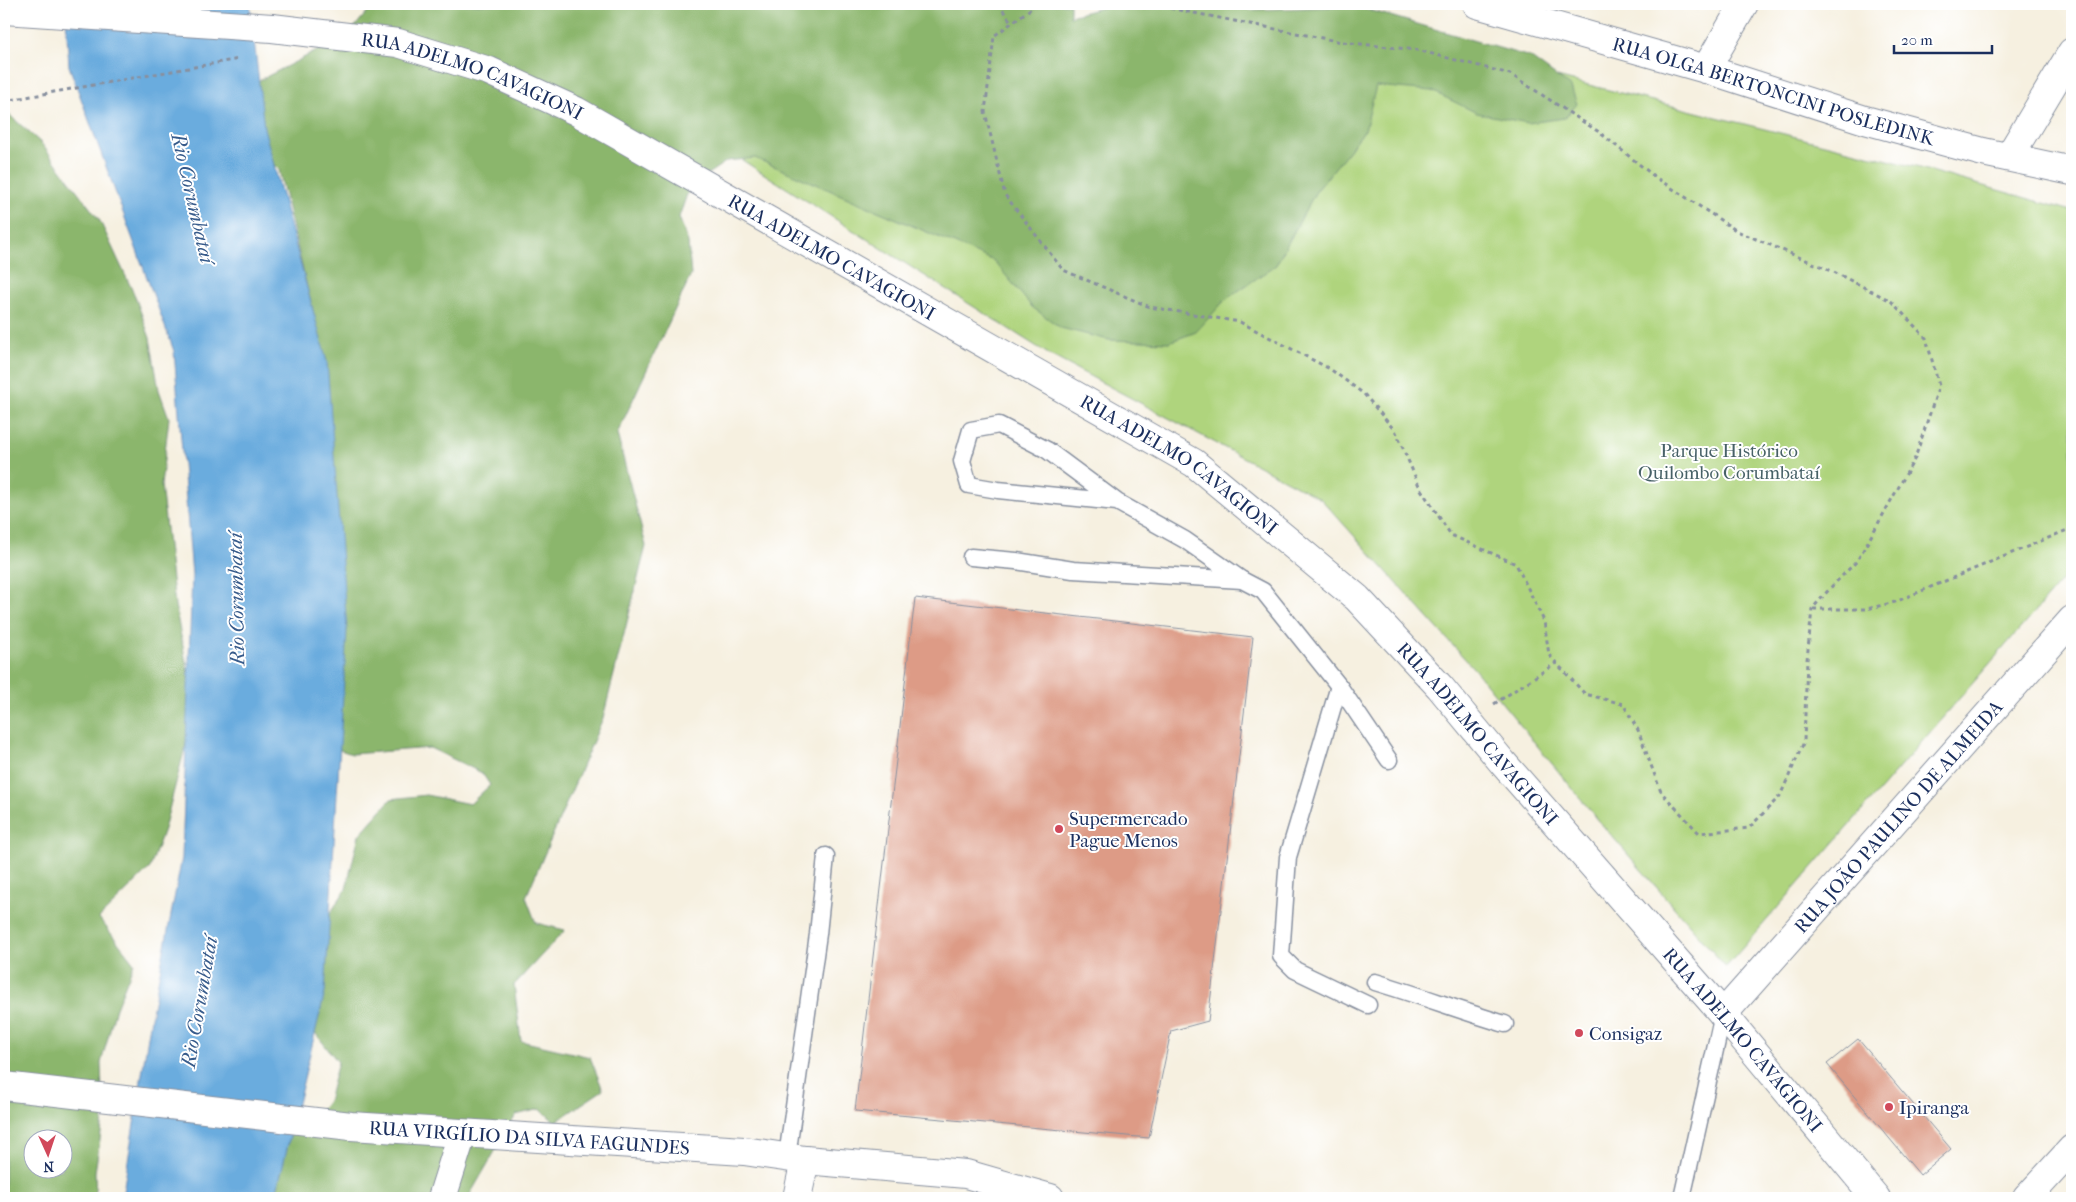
<svg xmlns="http://www.w3.org/2000/svg" width="2076" height="1202" font-family="'IM FELL French Canon',serif">
  <rect width="100%" height="100%" fill="#fff"/>
  <filter id="ink" filterUnits="userSpaceOnUse"><feTurbulence type="fractalNoise" baseFrequency=".02" numOctaves="2"/><feDisplacementMap in="SourceGraphic" scale="10" xChannelSelector="R" yChannelSelector="G"/><feConvolveMatrix kernelMatrix="1 2 1 2 8 2 1 2 1" color-interpolation-filters="sRGB"/></filter>
  <filter id="wash" filterUnits="userSpaceOnUse"><feTurbulence type="fractalNoise" baseFrequency=".0096" numOctaves="4" result="noise"/><feDisplacementMap in="SourceGraphic" scale="20" xChannelSelector="R" yChannelSelector="G"/><feGaussianBlur stdDeviation="1.12" result="paint"/><feColorMatrix in="noise" values="0 0 0 0 0 0 0 0 0 0 0 0 0 0 0 0 0 1.4 0 .05"/><feComposite in="paint" operator="in"/></filter>
  <g filter="url(#wash)">
    <rect width="100%" height="100%" fill="#f6f0e0"/>
    <path fill="#afd47d" stroke="#65826e" d="M1016 20 1361 28 1916 167 2072 211V569L1726 967 1604 827 1475 670 1321 499 1050 355 682 122Z"/>
    <g fill="#8bb66c" stroke="#537265" fill-rule="evenodd">
      <path d="M370 4H1070V16L1116 4H1214L1251 10 1356 6 1530 57 1571 87 1577 104 1565 118 1528 123 1477 113 1432 91 1376 86 1365 130 1315 193 1276 265 1225 300 1196 332 1169 342 1109 340 1061 328 1032 307 994 261 755 158 727 161 690 186 679 217 688 242 691 275 617 434 646 546 603 718 526 897 536 923 565 930 514 985 521 1041 590 1057 603 1090 555 1122 540 1109 516 1115 468 1198H233L266 1148 310 1124 328 1101 338 1062 309 1025 322 926 346 889 359 835 391 799 426 795 470 804 490 785 482 773 430 748 352 754 337 749 323 354 279 170 213 104 348 35 372 6Z"/>
      <path d="M4 110 41 143 100 221 135 296 150 338 159 390 169 418 161 485 175 605 195 709 164 829 150 868 99 918 134 963 115 1011 101 1063 103 1120 95 1172 96 1198H4ZM32 1140H62V1170H32Z"/>
    </g>
    <path fill="#6aacde" stroke="#426e9e" d="M65 4H250L264 128 327 362 347 630 325 992 275 1198H122L151 1018 182 858 192 575 174 351 69 66Z"/>
    <g id="blocks">
      <g fill="#dd9b86">
        <path d="M915 598 1253 637 1208 1021 1171 1031 1149 1138 855 1111Z"/>
        <path d="M1858 1039 1951 1149 1920 1175 1827 1064Z"/>
      </g>
    </g>
  </g>
  <g filter="url(#ink)">
    <use href="#blocks" fill-opacity="0" stroke="#88909f" stroke-width="1"/>
    <g fill="none" stroke-linecap="round" stroke-linejoin="round">
      <g stroke="#88909f" stroke-width="19">
        <g id="service">
          <path d="M971 557 1016 561 1073 570 1242 580 1185 540 1117 502 1047 450 999 425 971 430 962 461 969 485 998 490 1117 502"/>
          <path d="M1242 580 1263 591 1339 686 1389 760"/>
          <path d="M1339 686 1288 857 1281 956 1295 970 1368 1005"/>
          <path d="M1375 982C1419 995 1461 1011 1505 1024"/>
          <path d="M787 1157 818 934 826 856"/>
          <path d="M1682 1198 1723 1014"/>
        </g>
      </g>
      <g stroke="#88909f" stroke-width="30">
        <g id="minor">
          <path id="s1" d="M1477 4 1706 69 1865 120 1983 152 2072 171"/>
          <path d="M1706 69 1744 4"/>
          <path d="M2009 157 2072 52"/>
          <path id="s2" d="M1723 1014 2072 620"/>
          <path d="M442 1198 462 1134"/>
          <path d="M797 1198 805 1160"/>
          <path d="M2027 1198 2072 1149"/>
        </g>
      </g>
      <g stroke="#88909f" stroke-width="30">
        <g id="tertiary">
          <path id="s3" d="M4 10 272 28 398 43 489 71 576 111 1194 463 1357 598 1440 687 1503 763 1723 1014 1876 1198"/>
          <path id="s4" d="M4 1086 351 1126 744 1151 805 1160 966 1174 1050 1198"/>
        </g>
      </g>
      <g stroke="#88909f" stroke-width="3" stroke-dasharray="4 4" stroke-linecap="butt">
        <path d="M998 4 1012 23"/>
        <path d="M1037 4 994 36 985 112 1005 195 1063 270 1150 307 1240 322 1330 369 1364 394 1396 432 1420 488 1451 535 1516 564 1544 621 1549 655 1585 694 1623 704 1638 730 1661 792 1699 833 1749 828 1780 796 1804 742 1807 660 1812 609 1833 585 1857 561 1915 458 1939 386 1926 338 1891 301 1832 271 1737 231 1655 177 1599 132 1510 74 1417 50 1342 42 1148 4"/>
        <path d="M4 101 239 59"/>
        <path d="M1813 609H1867L1895 602 2072 528"/>
        <path d="M1494 704 1556 663"/>
      </g>
      <use href="#service" stroke="#fff" stroke-width="16"/>
      <use href="#minor" stroke="#fff" stroke-width="28"/>
      <use href="#tertiary" stroke="#fff" stroke-width="28"/>
    </g>
  </g>
  <g fill="#d1495b" stroke="#fff" stroke-width="2">
    <circle cx="1059" cy="829" r="5"/>
    <circle cx="1579" cy="1033" r="5"/>
    <circle cx="1889" cy="1107" r="5"/>
  </g>
  <g text-anchor="middle" stroke-width="4" stroke-linejoin="round" paint-order="stroke">
    <g font-size="19" fill="#1b2f5e" stroke="#fff">
      <text dy="7" stroke="none"><textPath href="#s3" startOffset="476">RUA ADELMO CAVAGIONI</textPath></text>
      <text dy="7" stroke="none"><textPath href="#s1" startOffset="309">RUA OLGA BERTONCINI POSLEDINK</textPath></text>
      <text dy="7" stroke="none"><textPath href="#s3" startOffset="881">RUA ADELMO CAVAGIONI</textPath></text>
      <text dy="7" stroke="none"><textPath href="#s3" startOffset="1286">RUA ADELMO CAVAGIONI</textPath></text>
      <text dy="7" stroke="none"><textPath href="#s3" startOffset="1691">RUA ADELMO CAVAGIONI</textPath></text>
      <text dy="7" stroke="none"><textPath href="#s2" startOffset="264">RUA JOÃO PAULINO DE ALMEIDA</textPath></text>
      <text dy="7" stroke="none"><textPath href="#s3" startOffset="2096">RUA ADELMO CAVAGIONI</textPath></text>
      <text dy="7" stroke="none"><textPath href="#s4" startOffset="528">RUA VIRGÍLIO DA SILVA FAGUNDES</textPath></text>
    </g>
    <g font-size="19" fill="#476167" stroke="#fff">
      <text x="1729" y="457">Parque Histórico<tspan x="1729" dy="22">Quilombo Corumbataí</tspan></text>
    </g>
    <g font-size="19" fill="#1b2f5e" stroke="#fff" text-anchor="start">
      <text x="1069" y="825">Supermercado<tspan x="1069" dy="22">Pague Menos</tspan></text>
      <text x="1589" y="1040">Consigaz</text>
      <text x="1899" y="1114">Ipiranga</text>
    </g>
    <g font-size="20" font-style="italic" fill="#375b8b" stroke="#fff">
      <text transform="translate(193 198) rotate(77)" y="7">Rio Corumbataí</text>
      <text transform="translate(236 599) rotate(-91)" y="7">Rio Corumbataí</text>
      <text transform="translate(199 1002) rotate(-80)" y="7">Rio Corumbataí</text>
    </g>
  </g>
  <rect width="2076" height="1202" fill="none" stroke="#fff" stroke-width="20"/>
  <g transform="translate(48 1154) rotate(177)"><circle r="24" fill="#ffffff" stroke="#a4acbf"/>
  <path d="M0-4L9 19L0 12L-9 19Z" fill="#d1495b"/>
  <text y="-8" font-size="14" font-weight="bold" text-anchor="middle" fill="#1b2f5e">N</text>
  </g>
  <path d="M1894 45v8h98v-8" fill="none" stroke="#1b2f5e" stroke-width="2.5"/>
  <text x="1901" y="45" font-size="15" fill="#1b2f5e" stroke="#ffffff" stroke-width="4" paint-order="stroke">20 m</text>
</svg>
